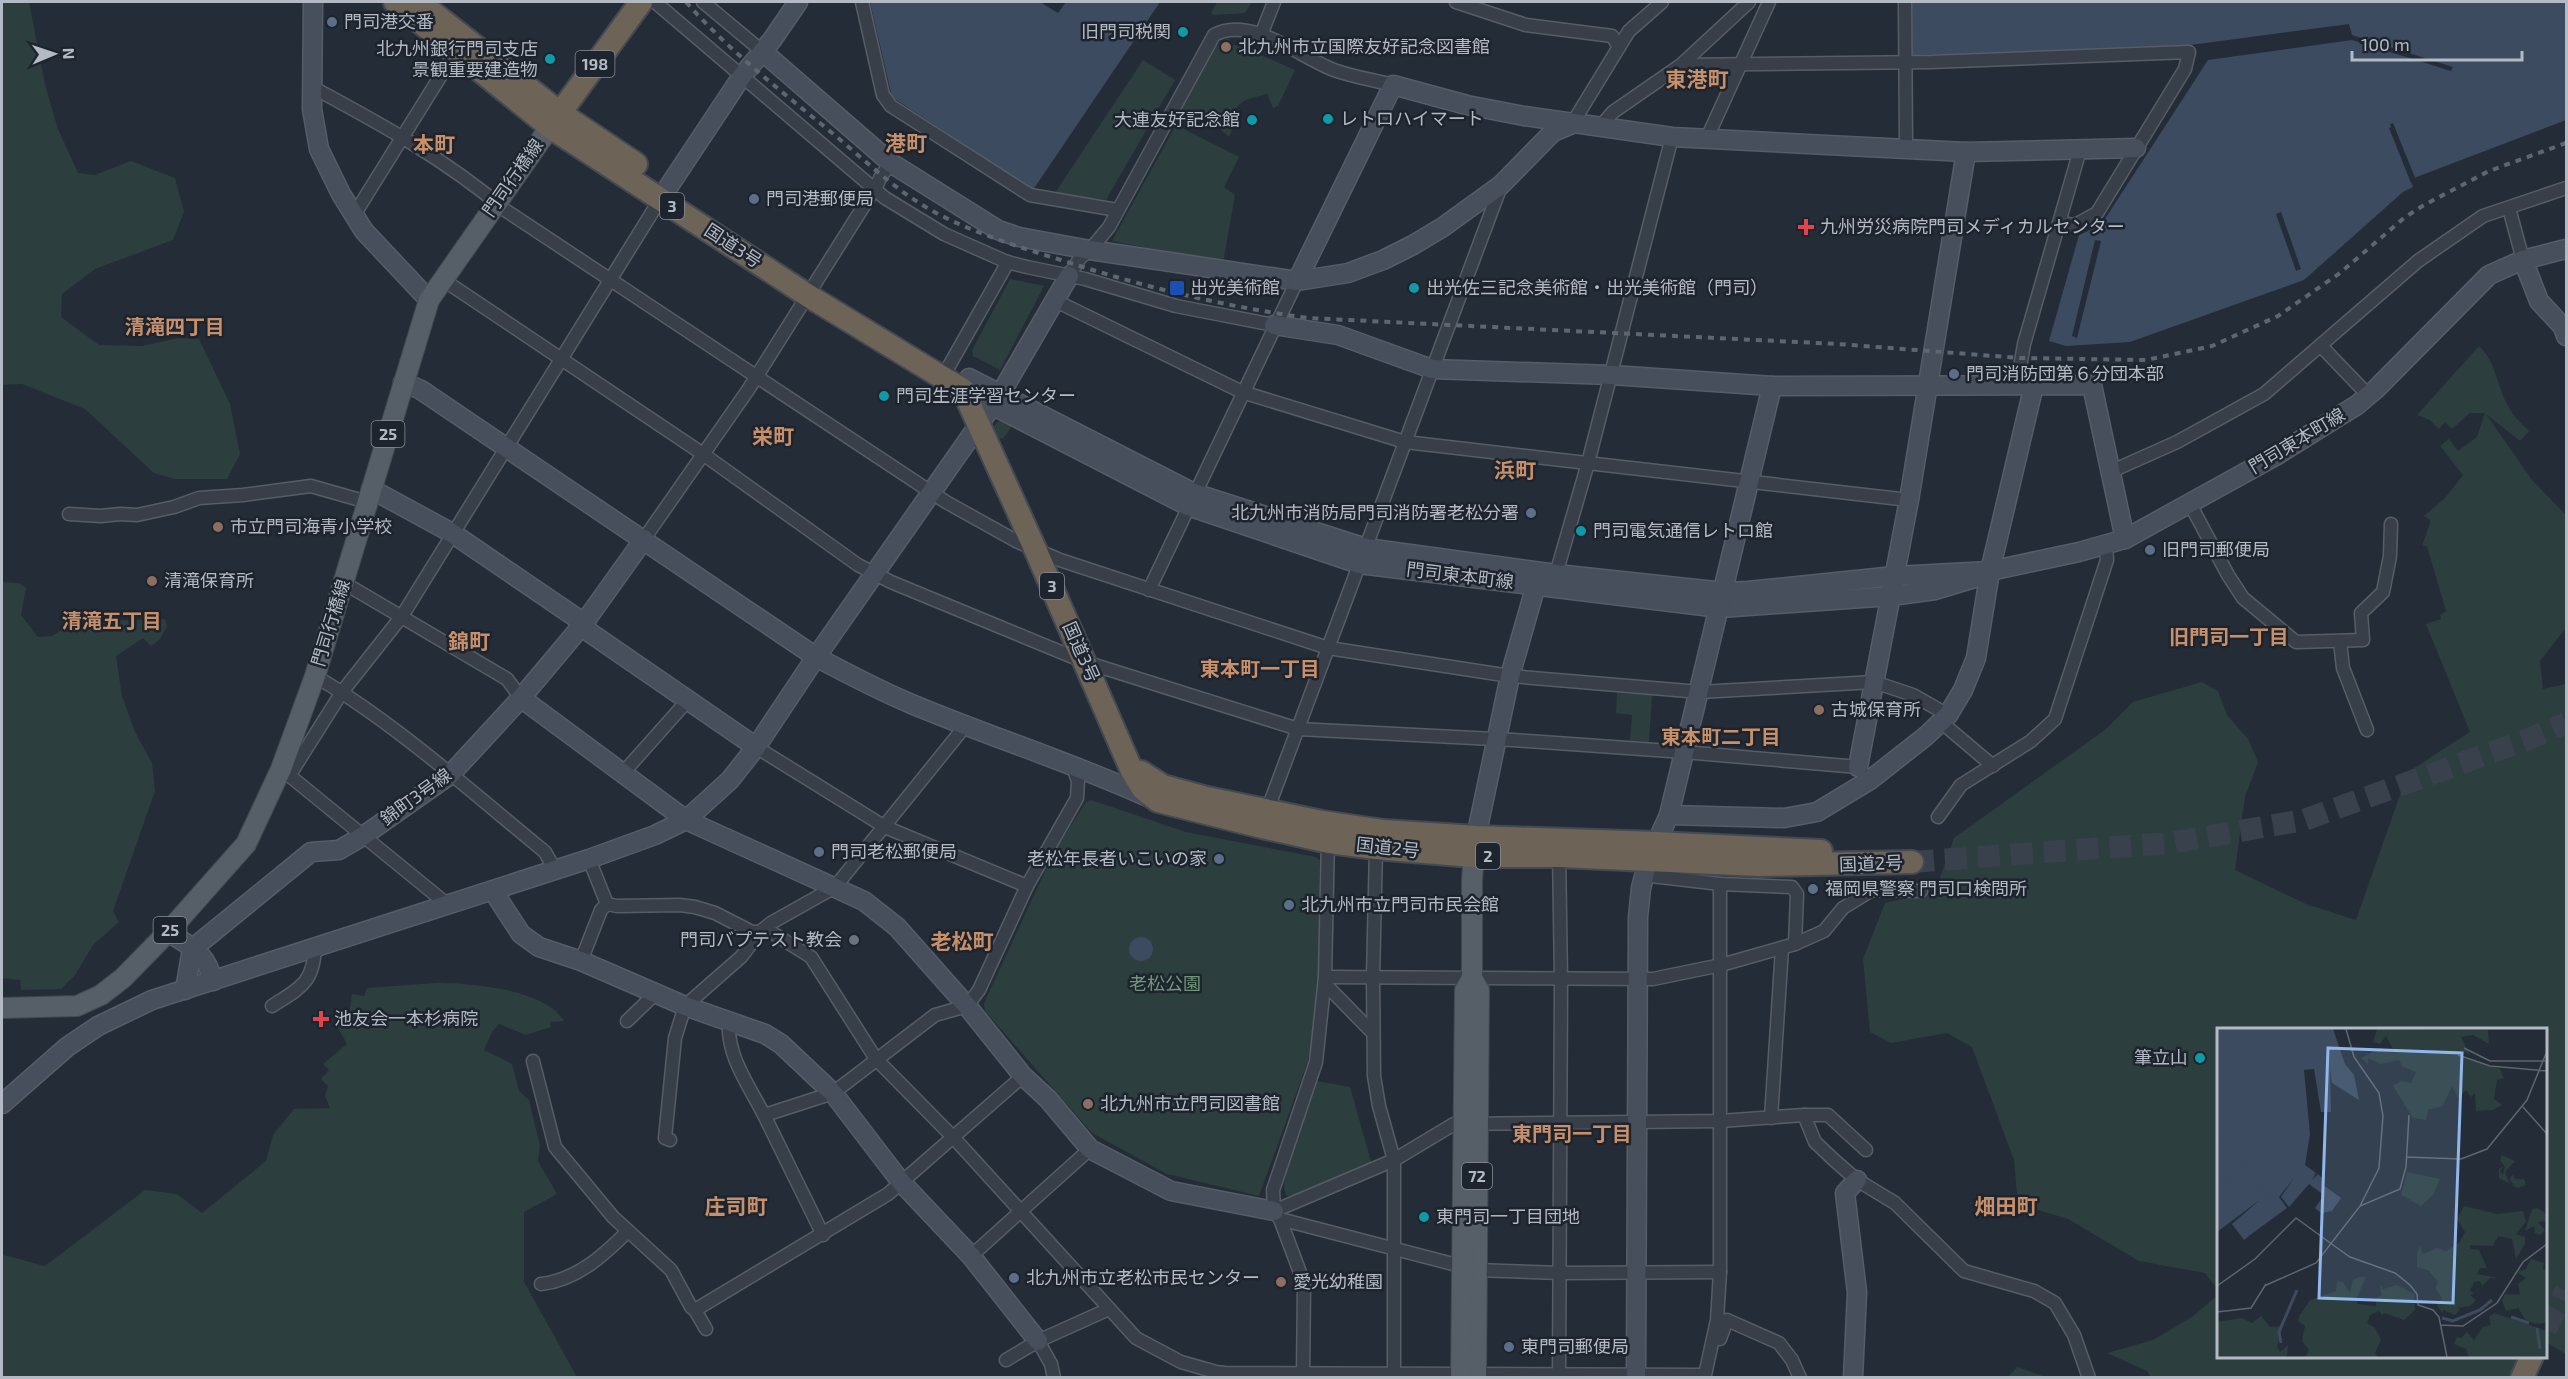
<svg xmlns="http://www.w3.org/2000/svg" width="2568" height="1379" font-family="'Exo 2','Noto Sans JP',sans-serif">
  <rect width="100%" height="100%" fill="#242d37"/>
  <g fill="#2c3e3e">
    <path d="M2 2H29L45 85 58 129 78 173 95 175 131 161 175 178 184 212 173 240 95 269 62 294 61 317 99 345 142 346 178 338 199 339 230 404 240 454 227 479H175L154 473 85 409 22 384 2 385Z"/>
    <path d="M1217 2H1252L1245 13 1214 15 1211 13Z"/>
    <path d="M1228 38 1232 45H1238L1295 70 1278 106 1273 108 1267 94C1244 100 1240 99 1229 120L1233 128 1229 137 1221 130V125L1174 115C1187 93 1205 48 1228 38Z"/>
    <path d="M1143 60 1175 80 1106 200 1055 193Z"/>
    <path d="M1176 125 1239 157 1224 187 1235 195 1223 263 1112 241Z"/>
    <path d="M1010 279 1044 286 1000 370 973 356 972 350Z"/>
    <path d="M2479 346C2496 361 2497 387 2508 406 2513 416 2521 423 2529 431L2520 441 2486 414 2532 480 2566 515V628L2540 661 2543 689 2566 684V1354L2546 1342V1030H2218V1290L2205 1273 2139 1261 2068 1219 2018 1204 2014 1160 1972 1047 1947 1033 1891 1043 1870 1032 1863 959 1885 903 1935 892 1954 838 2106 729 2133 702 2202 682 2218 691 2227 715 2248 739 2258 762 2245 797 2235 870 2306 904 2356 920 2408 772 2470 732 2426 624 2441 619 2440 615 2446 611 2427 546H2422L2430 523V520L2424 516 2445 498 2463 475 2440 446 2449 439 2458 451 2477 437 2485 413H2470L2452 429 2445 422 2439 429 2430 420 2417 415Z"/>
    <path d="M1000 420 1013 424 1004 438 997 439 994 426Z"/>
    <path d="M2 582 19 583 26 588 21 615 38 637 52 636 73 623 92 627 108 621 165 619 167 627 159 640 151 646 143 638 116 656 122 696 135 732 152 763 155 791 113 911 119 922 93 945 75 975 61 989 21 990 20 980 2 978Z"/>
    <path d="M1617 693 1652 695 1649 742 1630 741 1632 715 1616 713Z"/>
    <path d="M1091 800 1186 832 1316 857 1320 861 1318 980 1314 1032 1308 1061 1259 1196 1167 1174 1092 1133 985 1011 984 1003 1054 852 1086 802Z"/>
    <path d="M436 983C470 983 545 989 564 1021L550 1022 551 1027 526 1035 499 1024 492 1032 484 1050 512 1064 519 1091 529 1100 540 1146 538 1161 557 1194 524 1212V1282L577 1377H2V1252L4 1255 45 1266 145 1190 177 1194 202 1213 266 1161 273 1135 294 1109 330 1108 325 1096 328 1086 321 1079 329 1070 323 1064 347 1044 337 1026 349 1016 352 994 364 996 367 988Z"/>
    <path d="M1316 1081 1350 1087 1372 1165 1299 1195 1287 1196C1275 1182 1309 1101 1316 1081Z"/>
    <path d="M2218 1295V1356L2520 1357 2508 1377 2151 1378 2147 1371 2107 1353 2153 1340 2192 1317Z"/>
    <path d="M2017 1367 2046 1377H2008Z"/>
  </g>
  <g fill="#3c4b5f">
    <path d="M870 2H1040L1058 13 1066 2H1160L1033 190 892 97Z"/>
    <path d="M1911 2H2566V120L2414 178 2393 123 2390 124 2413 187 2403 192 2304 280 2130 342 2066 346 2049 341 2079 235 2101 225 2208 60 2352 40 2451 71 2453 67 2352 35 2349 24 2138 52 1912 55Z"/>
    <circle cx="1141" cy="949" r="12"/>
  </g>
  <g fill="#242d37">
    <path d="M2394 126 2416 180 2411 183 2389 128Z"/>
    <path d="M2281 212 2301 269 2296 271 2276 214Z"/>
    <path d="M2095 240 2101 241 2077 338 2072 336Z"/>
  </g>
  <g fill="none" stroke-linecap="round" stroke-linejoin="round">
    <g stroke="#39424c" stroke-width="22" stroke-dasharray="22 11" stroke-linecap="butt">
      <path d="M1912 862 2170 843 2304 820 2526 740 2566 723"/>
      <path d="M2546 1329 2566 1291"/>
    </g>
    <g stroke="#565d66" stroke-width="15">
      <g id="street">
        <path d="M655 2 885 198 944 234 1007 262 1027 267 1085 279 1176 306 1274 325"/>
        <path d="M703 2 763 52"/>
        <path d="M862 2 883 95 891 106 1030 195 1117 210"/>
        <path d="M1456 2 1526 25 1612 36 1619 47 1572 124"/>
        <path d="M1905 2 1906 147"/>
        <path d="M1261 35 1274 2"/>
        <path d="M1619 47 1629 31 1662 2"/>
        <path d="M1681 65 1931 62 2189 52 2185 69 2097 213 2075 225 2059 223"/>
        <path d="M312 87C379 123 447 160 505 210L946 502 1016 541 1060 560 1328 648 1510 676 1700 692 1874 682 1913 695 1948 715"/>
        <path d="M1600 127 1613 112 1681 65 1749 2"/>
        <path d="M1707 138 1769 2"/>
        <path d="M2509 208 2523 260"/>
        <path d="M354 215 458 48"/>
        <path d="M1069 276 1080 258 1090 250 1109 227 1214 35C1250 15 1300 57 1334 70 1353 77 1374 80 1393 85"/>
        <path d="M442 279 703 454 858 565 891 582 1085 662 1298 729 1513 740 1684 752 1858 767 1863 773"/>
        <path d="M1054 300 1242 392 1405 442 1909 500"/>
        <path d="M2321 346 2369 396"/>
        <path d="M949 366 1008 262"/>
        <path d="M2017 385 2024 344 2080 150"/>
        <path d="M2112 471 2177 442 2264 394 2418 261 2483 216 2566 188"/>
        <path d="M2190 504 2228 575 2243 598 2296 642 2363 640 2361 613 2383 592 2390 556 2391 524"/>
        <path d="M69 514 101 516 120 514 137 515 174 507 199 498 243 495 311 486 367 502"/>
        <path d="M644 539 748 390 877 185 881 176 891 163"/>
        <path d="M1556 574 1588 463 1672 137"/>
        <path d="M344 583 507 679 521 698"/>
        <path d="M1149 590 1297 281"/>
        <path d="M2340 642 2343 668 2367 730"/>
        <path d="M315 676C395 723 473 793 545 852L555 870"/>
        <path d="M1941 722 1993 766"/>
        <path d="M756 747 885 827 1027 886"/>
        <path d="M285 772 448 905"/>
        <path d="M623 773 688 700"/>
        <path d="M289 776 342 692 402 616 661 198"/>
        <path d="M1267 811 1501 186"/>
        <path d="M1938 817 1961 785 2031 741 2055 719 2107 560 2106 544"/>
        <path d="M1376 848 1373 977 1374 1076 1379 1106 1394 1160V1378"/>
        <path d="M1559 851 1561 980 1559 1378"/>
        <path d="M1643 875 1720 884 1792 887 1797 894 1795 944"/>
        <path d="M607 904 617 906 680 905 695 907 715 913 752 932H771L811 957 876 1059 953 1137 1136 1338 1181 1362 1216 1372 1225 1373 1705 1375 1717 1320 1720 1272V884"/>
        <path d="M581 961 601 910 607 904 589 859"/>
        <path d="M1325 977 1653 979 1721 965 1795 944 1824 931 1843 908 1872 890 1921 891"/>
        <path d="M1325 984 1373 1033"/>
        <path d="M272 1006C300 988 314 983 315 946"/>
        <path d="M627 1021 656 993"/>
        <path d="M729 1021C726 1057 751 1088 766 1119 785 1157 804 1196 823 1235"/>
        <path d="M533 1061 555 1147 613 1217 671 1270 691 1307 695 1310"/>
        <path d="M765 1115 833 1093 935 1015 967 1006 979 990 1027 886 1077 798 1078 781 1072 764"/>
        <path d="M1804 1115H1828L1866 1150"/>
        <path d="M1771 1118 1782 948"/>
        <path d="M670 1140 665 1138 675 1038 685 1006 741 957 761 931 771 923 835 887 966 725"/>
        <path d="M1274 1211 1394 1160 1454 1124 1720 1121 1804 1115 1815 1142 1834 1160 1857 1180 1895 1203 1964 1271 2034 1291 2055 1303 2074 1335 2089 1378"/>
        <path d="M1280 1219 1476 1270 1561 1273 1720 1272"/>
        <path d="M971 1256 1090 1149"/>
        <path d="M541 1284C577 1280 604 1255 628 1231"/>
        <path d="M706 1329 695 1310 888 1194 1023 1076"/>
        <path d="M1720 1339 1727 1320 1779 1343 1792 1360 1800 1378"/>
        <path d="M1038 1341 1051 1364 1054 1378"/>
        <path d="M1006 1360 1038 1341 1109 1309"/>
        <path d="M1303 1378 1304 1283 1280 1219 1274 1211 1273 1190 1316 1062 1325 977 1328 838"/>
      </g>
    </g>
    <g stroke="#565d66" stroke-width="21">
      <g id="secondary">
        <path d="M313 2 312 109 319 149 341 194 364 231 429 300"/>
        <path d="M763 52 891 163 998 230 1019 237 1090 250 1297 281 1348 273 1383 260 1413 245 1443 227 1501 185 1553 132 1572 124"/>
        <path d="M1966 152 2136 148"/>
        <path d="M661 198 742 76 772 40 798 2"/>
        <path d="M2523 260 2539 301 2563 327 2566 336"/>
        <path d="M1297 281 1393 85 1467 105 1524 116 1672 137 1966 152 1909 500 1858 767"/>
        <path d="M1274 325 1338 335 1432 369 1612 375 1772 386 2092 385 2125 539"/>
        <path d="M969 378 1194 493 1366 548 1556 574 1724 592 1748 591 1895 576 1990 571 2079 552 2125 539 2277 455 2357 405 2376 389 2489 275 2523 260 2566 249"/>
        <path d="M403 382 421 390 816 657C848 674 880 691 914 705 993 738 1074 763 1152 799"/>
        <path d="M984 401 1188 506 1359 564 1720 608 1891 596 1935 590 1975 578"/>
        <path d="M371 489 452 533 584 623 589 632 756 747"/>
        <path d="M521 698 686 820 864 901 897 927 967 1006 1023 1076 1048 1099 1090 1149 1171 1191 1274 1211"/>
        <path d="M1669 815 1784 818 1817 812 1870 780 1926 736 1948 715 1963 690 1976 658 1990 571 2034 385"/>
        <path d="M1476 837 1510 676 1536 585 1547 579"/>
        <path d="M493 891 521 934 539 947 581 961 685 1006 765 1034 781 1044 833 1093 901 1182 971 1256 1038 1341"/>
        <path d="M168 932C191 947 206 952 213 981"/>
        <path d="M192 949 311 852 339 850 363 836 450 775 521 698 584 623 644 539"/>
        <path d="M185 990 192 949"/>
        <path d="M2 1104 67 1047 98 1026 152 1000 589 859 655 835 686 820 730 780 756 747 816 657 1001 393 1069 276"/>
        <path d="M1636 1378 1638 917 1641 888 1648 861 1669 815 1772 386"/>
        <path d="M1853 1378 1857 1292 1845 1193 1857 1180"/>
      </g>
    </g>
    <g stroke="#414851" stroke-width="22">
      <g id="primary">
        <path d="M1475 843 1472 880V978L1479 990 1476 1378"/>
        <path d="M2 1008 77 1006 101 995 123 978 168 932 246 844 281 769 315 676 429 300 550 127"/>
        <path d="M1461 1378 1465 990 1472 978"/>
      </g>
    </g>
    <g stroke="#434a53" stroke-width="26">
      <g id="highway">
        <path d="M395 2 550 127 807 295 963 390 1036 551 1132 771 1143 789 1158 801 1262 827 1329 842 1376 848 1473 856H1560L1759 865 1912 862"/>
        <path d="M419 2 560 113 636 164"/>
        <path d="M552 124 641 2"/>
        <path d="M1141 772 1163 786 1207 798 1322 822 1383 831 1476 837 1656 843 1821 851"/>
        <path d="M2522 1378 2532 1356"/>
      </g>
    </g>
    <use href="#street" stroke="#383f48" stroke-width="12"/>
    <use href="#secondary" stroke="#464f5b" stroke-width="18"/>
    <use href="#primary" stroke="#565e68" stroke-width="20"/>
    <use href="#highway" stroke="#6d6356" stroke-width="22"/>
    <path stroke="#5e6672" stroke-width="4" stroke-dasharray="6 6" stroke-linecap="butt" d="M686 2C731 53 785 94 837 137 870 165 900 194 938 214 977 234 1019 247 1061 260 1144 287 1222 306 1308 318L1838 344 2020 358 2146 360 2212 346 2278 316 2340 273 2404 218 2424 205 2489 171 2566 143"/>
  </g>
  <g fill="#5c6f8a" stroke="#1d242d" stroke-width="2">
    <circle cx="332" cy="22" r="6"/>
    <circle cx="754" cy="199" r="6"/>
    <circle cx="1954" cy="374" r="6"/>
    <circle cx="1531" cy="513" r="6"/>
    <circle cx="2150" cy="550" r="6"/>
    <circle cx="819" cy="852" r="6"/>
    <circle cx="1219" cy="859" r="6"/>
    <circle cx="1813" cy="889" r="6"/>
    <circle cx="1289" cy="905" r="6"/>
    <circle cx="1014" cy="1278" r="6"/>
    <circle cx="1509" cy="1347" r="6"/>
  </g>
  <g fill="#0f9aa8" stroke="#1d242d" stroke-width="2">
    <circle cx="1183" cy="32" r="6"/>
    <circle cx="550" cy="59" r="6"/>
    <circle cx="1328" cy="119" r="6"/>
    <circle cx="1252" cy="120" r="6"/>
    <circle cx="1414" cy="288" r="6"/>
    <circle cx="884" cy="396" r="6"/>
    <circle cx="1581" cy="531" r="6"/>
    <circle cx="2200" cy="1058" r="6"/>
    <circle cx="1424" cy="1217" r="6"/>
  </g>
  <g fill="#8d6e63" stroke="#1d242d" stroke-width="2">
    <circle cx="1226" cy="47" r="6"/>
    <circle cx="218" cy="527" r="6"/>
    <circle cx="152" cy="581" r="6"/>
    <circle cx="1819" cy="710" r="6"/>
    <circle cx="1088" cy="1104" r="6"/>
    <circle cx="1281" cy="1282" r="6"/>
  </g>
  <g fill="#e0444e" stroke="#1d242d" stroke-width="2">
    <path d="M1803 218h6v6h6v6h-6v6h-6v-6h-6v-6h6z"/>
    <path d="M318 1010h6v6h6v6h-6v6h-6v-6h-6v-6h6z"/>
  </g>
  <rect fill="#1a4fb4" stroke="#1d242d" stroke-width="2" x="1169" y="280" width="16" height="16" rx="3"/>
  <circle fill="#6b7280" stroke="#1d242d" stroke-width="2" cx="854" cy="940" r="6"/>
  <g text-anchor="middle" stroke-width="5" stroke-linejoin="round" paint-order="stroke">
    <g fill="#1d242d" stroke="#868d97" stroke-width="1.5">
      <rect x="575.5" y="51" width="39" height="26" rx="4.5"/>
      <rect x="660" y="193" width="24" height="26" rx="4.5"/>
      <rect x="371.5" y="421" width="33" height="26" rx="4.5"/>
      <rect x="1040" y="573" width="24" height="26" rx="4.5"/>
      <rect x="1476" y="843" width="24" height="26" rx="4.5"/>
      <rect x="153.5" y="917" width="33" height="26" rx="4.5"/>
      <rect x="1462" y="1163" width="30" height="26" rx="4.5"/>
    </g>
    <g font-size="16" font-weight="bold" fill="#b3bac4">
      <text x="595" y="70">198</text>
      <text x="672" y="212">3</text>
      <text x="388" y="440">25</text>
      <text x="1052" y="592">3</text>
      <text x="1488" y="862">2</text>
      <text x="170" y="936">25</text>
      <text x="1477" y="1182">72</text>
    </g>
    <g font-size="18" fill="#b3bac4" stroke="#1d242d" text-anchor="start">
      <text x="344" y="28">門司港交番</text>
      <text x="1171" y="38" text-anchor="end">旧門司税関</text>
      <text x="1238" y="53">北九州市立国際友好記念図書館</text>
      <text x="538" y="55" text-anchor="end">北九州銀行門司支店<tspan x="538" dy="21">景観重要建造物</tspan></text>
      <text x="1340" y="125">レトロハイマート</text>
      <text x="1240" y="126" text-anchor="end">大連友好記念館</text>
      <text x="766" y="205">門司港郵便局</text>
      <text x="1820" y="233">九州労災病院門司メディカルセンター</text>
      <text x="1190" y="294">出光美術館</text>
      <text x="1426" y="294">出光佐三記念美術館・出光美術館（門司）</text>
      <text x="1966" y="380">門司消防団第６分団本部</text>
      <text x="896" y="402">門司生涯学習センター</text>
      <text x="1519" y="519" text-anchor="end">北九州市消防局門司消防署老松分署</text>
      <text x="230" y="533">市立門司海青小学校</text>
      <text x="1593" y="537">門司電気通信レトロ館</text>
      <text x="2162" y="556">旧門司郵便局</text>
      <text x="164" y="587">清滝保育所</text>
      <text x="1831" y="716">古城保育所</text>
      <text x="831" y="858">門司老松郵便局</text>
      <text x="1207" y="865" text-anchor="end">老松年長者いこいの家</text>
      <text x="1825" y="895">福岡県警察 門司口検問所</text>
      <text x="1301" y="911">北九州市立門司市民会館</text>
      <text x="842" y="946" text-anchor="end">門司バプテスト教会</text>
      <text x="334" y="1025">池友会一本杉病院</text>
      <text x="2188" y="1064" text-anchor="end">筆立山</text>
      <text x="1100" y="1110">北九州市立門司図書館</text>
      <text x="1436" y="1223">東門司一丁目団地</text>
      <text x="1026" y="1284">北九州市立老松市民センター</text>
      <text x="1293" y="1288">愛光幼稚園</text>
      <text x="1521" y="1353">東門司郵便局</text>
    </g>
    <g font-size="18" fill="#b3bac4" stroke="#1d242d">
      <text transform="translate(513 178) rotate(-55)" y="6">門司行橋線</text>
      <text transform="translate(733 246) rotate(33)" y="6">国道3号</text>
      <text transform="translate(2297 441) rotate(-31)" y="6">門司東本町線</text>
      <text transform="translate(1460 576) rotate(7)" y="6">門司東本町線</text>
      <text transform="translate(331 623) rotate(-73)" y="6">門司行橋線</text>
      <text transform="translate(1081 652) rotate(66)" y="6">国道3号</text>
      <text transform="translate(416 797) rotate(-36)" y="6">錦町3号線</text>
      <text transform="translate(1388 848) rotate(6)" y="6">国道2号</text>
      <text transform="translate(1871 864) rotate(-2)" y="6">国道2号</text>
    </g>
    <g font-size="18" fill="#74977b" stroke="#1d242d">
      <text x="1165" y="990">老松公園</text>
    </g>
    <g font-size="20" font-weight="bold" fill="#c7906b" stroke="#1d242d">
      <text x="175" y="334">清滝四丁目</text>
      <text x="112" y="628">清滝五丁目</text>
      <text x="2229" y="644">旧門司一丁目</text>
      <text x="1260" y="676">東本町一丁目</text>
      <text x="1721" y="744">東本町二丁目</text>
      <text x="1572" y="1141">東門司一丁目</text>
    </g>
    <g font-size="21" font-weight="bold" fill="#c7906b" stroke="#1d242d">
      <text x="1697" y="87">東港町</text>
      <text x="906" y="151">港町</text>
      <text x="434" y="152">本町</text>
      <text x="773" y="444">栄町</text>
      <text x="1515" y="478">浜町</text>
      <text x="469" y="649">錦町</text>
      <text x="962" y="949">老松町</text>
      <text x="736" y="1214">庄司町</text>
      <text x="2006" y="1214">畑田町</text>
    </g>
  </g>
  <g transform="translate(2217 1028)">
    <rect width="330" height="330" fill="#242d37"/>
    <path d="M160 1 271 2 272 16 256 7 244 9 253 27 244 23 241 28 283 41 287 50 280 52 277 71 285 77 276 82 259 83 258 65 254 69 249 62 241 70 235 58 226 78 211 82 209 92 196 90 176 58 184 53 194 55 199 44 185 38 182 32 163 36 151 30V36L144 30 163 20 178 25 169 8 163 16 156 14ZM285 127 298 133 288 144 292 155 298 157 292 152 296 146 298 151H307L309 157 301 160 282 150V141L287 138 283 143 286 147 288 139 283 132ZM190 144 223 151 216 167 204 178 184 167ZM247 178 280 186 306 183 309 194 299 206 308 209V216L299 231 295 211 281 208 276 218 253 217V221L262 222 270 240H263L260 246 281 250H273L265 258 263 253 257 254 253 263 257 265 253 267 259 272 253 278 240 280 243 281 238 287 226 282 225 285 220 277 225 270 218 260 221 254 211 242 200 239V225L203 218 206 226 220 220 229 223 243 214 248 204 240 191ZM320 180 330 186V193L321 194 328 202 323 207 318 205 317 198 308 203 315 181ZM314 231 327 235 326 241 330 242V295L318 296 308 291 301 280 289 283 285 272 288 266 303 267 301 256 309 250 300 244 309 241ZM142 249H149L140 269 141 276 159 278V270L164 268 163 256 166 261 180 257 197 266 198 282 187 292 167 285 165 287 162 283 153 287 150 295 158 300 164 312 158 325 161 329H88L92 322 85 313 88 298 81 293 83 287 93 272 119 263 120 253 126 254 133 265 136 252ZM277 285 330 303V329H252L249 321 237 316 240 309 244 310 250 304 257 312 266 299 274 297 272 289ZM44 288 53 299 66 298 60 318 63 324 71 317 70 329H0V294L25 290 35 295Z" fill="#2c3e3e"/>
    <path d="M0 1H116L128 36 137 47 142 72 115 55 113 41 114 84H104L97 41 87 42 93 106 88 137 99 145 95 152 101 146 107 152 105 156 124 170 115 183 104 185 98 180 107 167 92 156 72 179 64 169 77 150 62 169 70 180 33 207 27 212 15 196 44 171 0 204Z" fill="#3c4b5f"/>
    <path fill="none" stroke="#3c4b5f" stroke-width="3" d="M0 103 62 179M0 146 48 167 60 181M294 289 312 295M225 290 236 293 263 282 275 272M320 300 323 321M64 315 62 304 80 262"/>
    <path fill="none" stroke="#5d656f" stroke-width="1.5" d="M129 1 137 29 162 65 166 88 162 140 143 178M247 20 273 33H328M241 27 273 38 330 43M306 79 330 106M189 129 244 131 270 121 310 72 330 23M116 217 133 229 178 245 193 257 200 266 201 277 216 282 222 289 230 329M0 258 38 231 79 190 116 217M47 258 99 235 143 178 183 161 189 139 192 87M0 284 34 280 49 256M223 297 246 298 280 275 306 234 330 216"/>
    <path fill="#91b6eb" fill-opacity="0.15" stroke="#91b6eb" stroke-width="3" d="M111 20 245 25 236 275 102 270Z"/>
    <rect width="330" height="330" fill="none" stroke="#b3bac4" stroke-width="3"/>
  </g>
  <rect width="2568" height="1379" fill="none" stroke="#b3bac4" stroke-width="6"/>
  <g transform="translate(54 54) rotate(88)" stroke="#1d242d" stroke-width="4.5" paint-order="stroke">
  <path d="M0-4.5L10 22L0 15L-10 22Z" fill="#b3bac4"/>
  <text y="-9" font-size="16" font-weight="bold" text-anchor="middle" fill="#b3bac4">N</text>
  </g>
  <path d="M2352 51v9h170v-9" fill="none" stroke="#b3bac4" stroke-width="3"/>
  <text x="2361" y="51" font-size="18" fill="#b3bac4" stroke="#1d242d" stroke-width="4.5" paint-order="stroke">100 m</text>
</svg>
